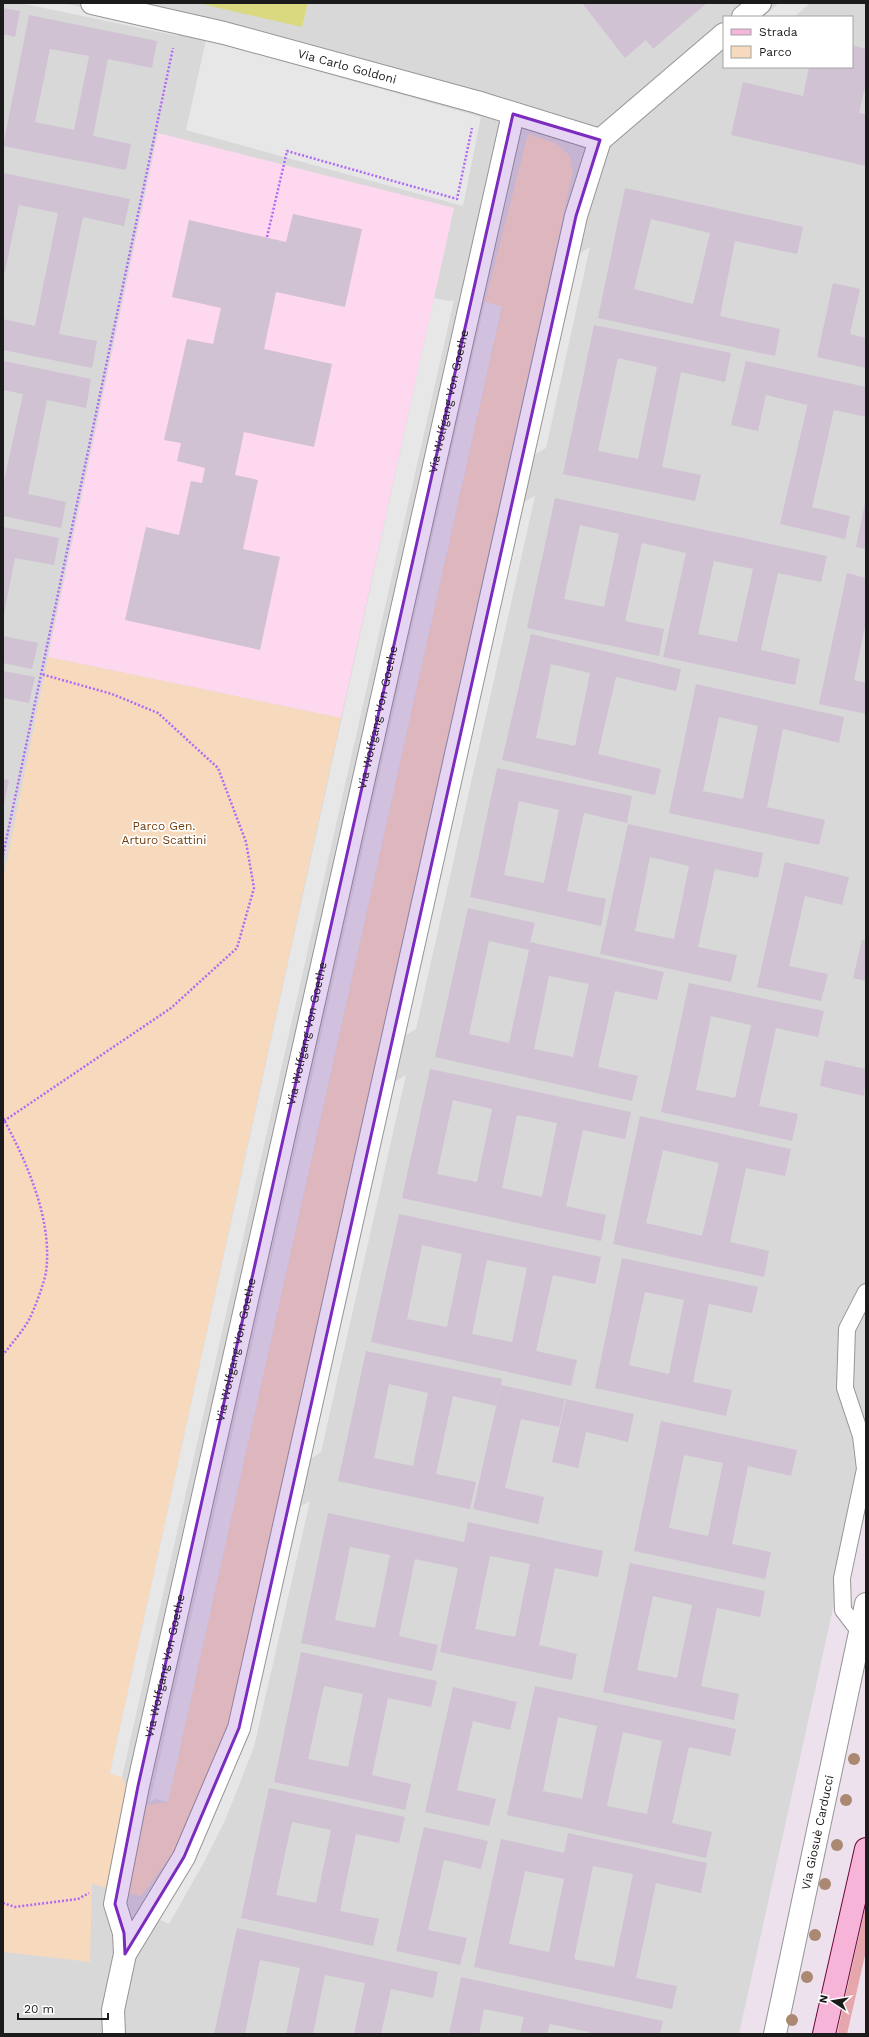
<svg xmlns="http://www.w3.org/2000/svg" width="869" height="2037" font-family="'Work Sans',sans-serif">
  <rect width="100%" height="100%" fill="#ece1ec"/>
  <path fill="#d8d8d9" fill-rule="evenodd" d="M3 3H866V1459L739 2034H3ZM724 17H852V67H724Z"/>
  <path fill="#fed8ef" d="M158 133 454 208 341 718 48 657Z"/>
  <path fill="#e6a7ac" d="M866 1904V1951L847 2034H837Z"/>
  <path fill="#f7d9bd" d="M528 134 555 143 569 155 573 171 226 1733 172 1854 141 1896 92 1884 90 1962 3 1952V879L48 657 341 718 110 1773 122 1777 125 1784 147 1805 168 1802 502 307 485 302Z"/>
  <path fill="#d9da80" d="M197 3H308L302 27Z"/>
  <g fill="#e7e7e7">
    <path d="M20 3H62L179 27 178 36Z"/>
    <path d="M779 3H810L794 17H763Z"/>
    <path d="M206 40 481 117 463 206 186 130Z"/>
    <path d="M590 247 546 448 526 460 571 259Z"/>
    <path d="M434 298 450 301 454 300 122 1777 116 1776 110 1773Z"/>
    <path d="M485 302 502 306 168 1802 155 1799 150 1802Z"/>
    <path d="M535 496 416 1029 396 1041 515 507Z"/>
    <path d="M406 1075 321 1452 304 1463 386 1087Z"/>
    <path d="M310 1501 254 1747 226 1818 203 1864 169 1924 158 1919 218 1799 292 1511Z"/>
  </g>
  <g fill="#d0c1d3" fill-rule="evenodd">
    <path d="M582 3H707L653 49 646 40 625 58Z"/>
    <path d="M3 8 20 11 15 37 3 34Z"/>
    <path d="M29 15 157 41 152 68 108 59 93 136 131 144 126 170 3 146ZM50 49 89 56 74 130 35 122Z"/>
    <path d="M852 45 866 49V83L859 113 866 114V166L731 135 743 82 803 96 809 67H852Z"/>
    <path d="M3 173 130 199 124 226 83 217 59 334 97 341 92 368 3 350V319L35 326 58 213 19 205 3 280Z"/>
    <path d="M625 188 803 227 797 254 735 241 720 316 780 329 775 356 598 318ZM651 219 710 233 693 304 634 289Z"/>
    <path d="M293 214 362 229 345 307 276 292 264 349 332 364 314 447 244 432 235 475 258 480 243 549 280 557 260 650 125 620 146 527 179 535 191 481 202 483 205 468 177 461 181 443 164 440 187 339 213 344 221 308 172 297 189 220 286 242Z"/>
    <path d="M833 283 860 289 850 334 866 338V368L817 357Z"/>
    <path d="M594 325 731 353 725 382 681 372 662 467 701 475 695 501 563 474ZM618 358 657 367 638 459 598 451Z"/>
    <path d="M3 361 91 379 86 408 47 400 28 494 66 502 61 528 3 516V486L23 394 3 390Z"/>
    <path d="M746 361 866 387V417L834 410 812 507 850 516 845 539 780 524 809 398 807 405 766 395 758 431 731 425Z"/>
    <path d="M555 498 827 556 821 582 778 573 761 650 800 659 795 685 663 657 686 553 642 543 625 621 664 629 659 656 527 628ZM580 525 619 534 604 607 564 599ZM714 561 753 569 737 642 698 634Z"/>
    <path d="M865 503H866V549L856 547Z"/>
    <path d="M3 527 59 538 54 565 15 558 4 614Z"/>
    <path d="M847 573 866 578V622L854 680 866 683V714L819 704Z"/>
    <path d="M531 634 681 669 676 691 616 677 598 754 661 769 655 795 502 760ZM551 664 590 673 575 746 536 738Z"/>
    <path d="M3 636 38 643 32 669 3 663Z"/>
    <path d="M3 671 35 677 29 703 3 698Z"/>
    <path d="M696 684 844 717 839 743 783 729 767 807 825 820 819 845 669 813ZM719 717 758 726 743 799 703 791Z"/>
    <path d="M497 768 632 796 627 823 584 813 567 891 606 899 601 926 470 897ZM519 801 559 810 544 883 504 875Z"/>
    <path d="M3 779 9 780 4 804H3Z"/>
    <path d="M628 824 763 853 758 878 715 869 698 947 737 955 731 982 600 954ZM650 857 689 866 674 939 635 931Z"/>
    <path d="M785 862 849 877 842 905 805 896 789 966 828 974 821 1001 757 987Z"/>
    <path d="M468 908 535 923 530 942 664 972 657 1000 615 991 598 1067 638 1076 632 1101 435 1057ZM489 941 529 950 509 1043 469 1034ZM549 976 589 984 573 1057 534 1049Z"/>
    <path d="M862 940 866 941V981L853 978Z"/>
    <path d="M689 983 824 1011 818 1037 776 1028 759 1106 798 1114 792 1141 661 1112ZM711 1016 751 1025 735 1098 696 1090Z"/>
    <path d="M825 1060 866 1069 864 1096 820 1086Z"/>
    <path d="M430 1069 631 1112 625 1139 583 1130 566 1206 606 1215 601 1241 402 1198ZM453 1100 492 1109 477 1182 437 1174ZM517 1115 557 1123 542 1197 502 1188Z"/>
    <path d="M640 1116 791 1149 785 1176 746 1168 730 1242 769 1251 764 1277 613 1244ZM663 1150 719 1163 702 1236 646 1223Z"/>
    <path d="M399 1214 601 1257 595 1284 553 1275 536 1351 577 1360 571 1386 371 1342ZM422 1245 462 1254 447 1327 407 1319ZM487 1260 527 1268 512 1342 472 1334Z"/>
    <path d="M622 1258 758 1287 752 1313 709 1304 693 1382 732 1390 726 1416 595 1388ZM645 1292 684 1300 669 1374 629 1365Z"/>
    <path d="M366 1351 502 1379 496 1406 453 1396 436 1474 476 1482 470 1509 338 1481ZM389 1384 428 1393 413 1466 374 1458Z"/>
    <path d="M501 1385 565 1399 559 1427 521 1419 505 1488 544 1497 538 1524 473 1509Z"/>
    <path d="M566 1399 634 1414 628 1442 586 1432 578 1468 552 1462Z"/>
    <path d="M661 1421 797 1450 791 1476 748 1466 732 1544 771 1552 765 1579 634 1551ZM684 1455 723 1463 708 1536 669 1528Z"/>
    <path d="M328 1513 464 1542 468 1522 603 1551 598 1577 555 1568 539 1645 577 1654 572 1680 440 1652 458 1568 415 1559 399 1636 438 1645 432 1671 301 1643ZM350 1547 390 1555 375 1628 335 1620ZM490 1556 530 1564 515 1637 475 1629Z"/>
    <path d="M630 1563 765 1591 760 1617 717 1608 701 1686 739 1694 734 1720 603 1692ZM653 1596 692 1605 677 1678 637 1670Z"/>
    <path d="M301 1652 437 1681 431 1707 388 1698 372 1775 411 1784 405 1810 274 1782ZM324 1686 363 1694 348 1767 308 1759Z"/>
    <path d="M535 1686 736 1729 730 1756 689 1747 672 1823 712 1832 706 1858 507 1815ZM558 1717 597 1726 582 1799 543 1791ZM623 1732 662 1741 647 1814 607 1806Z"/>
    <path d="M453 1687 517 1702 510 1730 473 1721 457 1790 496 1799 489 1826 425 1812Z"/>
    <path d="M269 1788 405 1817 399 1843 356 1834 340 1911 379 1919 373 1946 241 1918ZM292 1822 331 1830 316 1903 276 1895Z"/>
    <path d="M424 1827 488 1841 481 1869 444 1860 428 1930 467 1938 460 1965 396 1951Z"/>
    <path d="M568 1833 707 1863 701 1893 656 1883 636 1978 677 1986 672 2009 474 1967 501 1839 564 1853ZM593 1866 633 1874 614 1967 574 1959ZM525 1871 564 1879 549 1952 509 1944Z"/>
    <path d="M237 1928 438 1972 433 1998 391 1989 381 2034H354L365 1983 325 1975 313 2034H286L300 1968 260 1960 245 2034H214Z"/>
    <path d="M461 1977 663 2021 660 2034H588L589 2032 550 2024 547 2034H520L524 2017 484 2009 479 2034H449Z"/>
  </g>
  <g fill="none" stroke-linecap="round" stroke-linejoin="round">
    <g stroke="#959595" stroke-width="18">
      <path id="service" d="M859 1631 843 1610 842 1578 865 1469 861 1436 845 1388 847 1329 866 1292"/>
    </g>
    <g stroke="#959595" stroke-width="24">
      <g id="minor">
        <path id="s1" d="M92 3 224 33 477 102 600 140"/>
        <path d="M743 17 760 3"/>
        <path d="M600 140 724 34"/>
        <path d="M125 1954 184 1857 239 1728 576 216 600 140"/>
        <path id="s2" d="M114 2034 113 2010 125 1954 124 1933 115 1904 138 1786 513 114"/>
        <path id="s3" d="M775 2034 866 1604"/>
      </g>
    </g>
    <g stroke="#6d0739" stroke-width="24">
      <path id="secondary" d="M824 2034 866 1849"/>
    </g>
    <g stroke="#b069f5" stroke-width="2.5" stroke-dasharray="2 2" stroke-linecap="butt">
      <path d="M267 237 287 151 457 199 472 128"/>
      <path d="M3 855 173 48"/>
      <path d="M3 1118C27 1162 53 1221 46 1272 44 1284 35 1307 30 1318 23 1331 12 1343 3 1355"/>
      <path d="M4 1121 171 1008 237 948 254 888 246 842 218 768 158 713 112 694 41 674"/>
      <path d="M3 1903 15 1907 78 1899 89 1893"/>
    </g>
    <use href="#service" stroke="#fff" stroke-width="16"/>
    <use href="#minor" stroke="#fff" stroke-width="22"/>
    <use href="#secondary" stroke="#f7b4d9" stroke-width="22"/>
  </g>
  <g fill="#aa8872">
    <circle cx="854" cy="1759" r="6"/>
    <circle cx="846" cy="1800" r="6"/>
    <circle cx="837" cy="1845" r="6"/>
    <circle cx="825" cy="1884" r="6"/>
    <circle cx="815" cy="1935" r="6"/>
    <circle cx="807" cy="1977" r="6"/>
    <circle cx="792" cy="2020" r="6"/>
  </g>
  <path fill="#7b2cbf" fill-opacity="0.2" stroke="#7b2cbf" stroke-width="3" stroke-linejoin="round" d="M513 114 600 140 576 216 239 1728 184 1857 125 1954 124 1933 115 1904 138 1786Z"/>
  <g text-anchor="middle" stroke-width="3.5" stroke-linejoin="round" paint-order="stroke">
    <g font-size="12" fill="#1b1b1b" stroke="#fff">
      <text dy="4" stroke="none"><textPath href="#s1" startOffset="263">Via Carlo Goldoni</textPath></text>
      <text dy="4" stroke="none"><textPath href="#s2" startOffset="1672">Via Wolfgang Von Goethe</textPath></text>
      <text dy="4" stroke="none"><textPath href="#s2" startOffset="1348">Via Wolfgang Von Goethe</textPath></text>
      <text dy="4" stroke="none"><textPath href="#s2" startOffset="1024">Via Wolfgang Von Goethe</textPath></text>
      <text dy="4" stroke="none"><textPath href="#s2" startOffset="700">Via Wolfgang Von Goethe</textPath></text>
      <text dy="4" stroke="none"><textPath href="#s2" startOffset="376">Via Wolfgang Von Goethe</textPath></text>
      <text dy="4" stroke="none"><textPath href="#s3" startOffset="206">Via Giosuè Carducci</textPath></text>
    </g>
    <g font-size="12" fill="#74400e" stroke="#fff">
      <text x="164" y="830">Parco Gen.<tspan x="164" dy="14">Arturo Scattini</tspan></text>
    </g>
  </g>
  <rect width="869" height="2037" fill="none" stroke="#1b1b1b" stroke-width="8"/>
  <rect x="723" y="16" width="130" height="52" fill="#ffffff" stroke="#a4a4a4"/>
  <rect x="731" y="29" width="20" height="6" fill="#f7b4d9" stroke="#a4a4a4"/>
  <text x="759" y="36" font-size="12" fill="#1b1b1b">Strada</text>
  <rect x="731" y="46" width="20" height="12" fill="#f7d9bd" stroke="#a4a4a4"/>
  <text x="759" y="56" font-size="12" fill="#1b1b1b">Parco</text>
  <g transform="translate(833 2001) rotate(282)" stroke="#ffffff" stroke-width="3" paint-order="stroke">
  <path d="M0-3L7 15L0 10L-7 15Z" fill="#1b1b1b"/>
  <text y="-6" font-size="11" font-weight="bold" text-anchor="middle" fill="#1b1b1b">N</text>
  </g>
  <path d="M18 2013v6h90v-6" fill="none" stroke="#1b1b1b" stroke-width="2"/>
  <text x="24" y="2013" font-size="12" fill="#1b1b1b" stroke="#ffffff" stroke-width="3" paint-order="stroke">20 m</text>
</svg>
